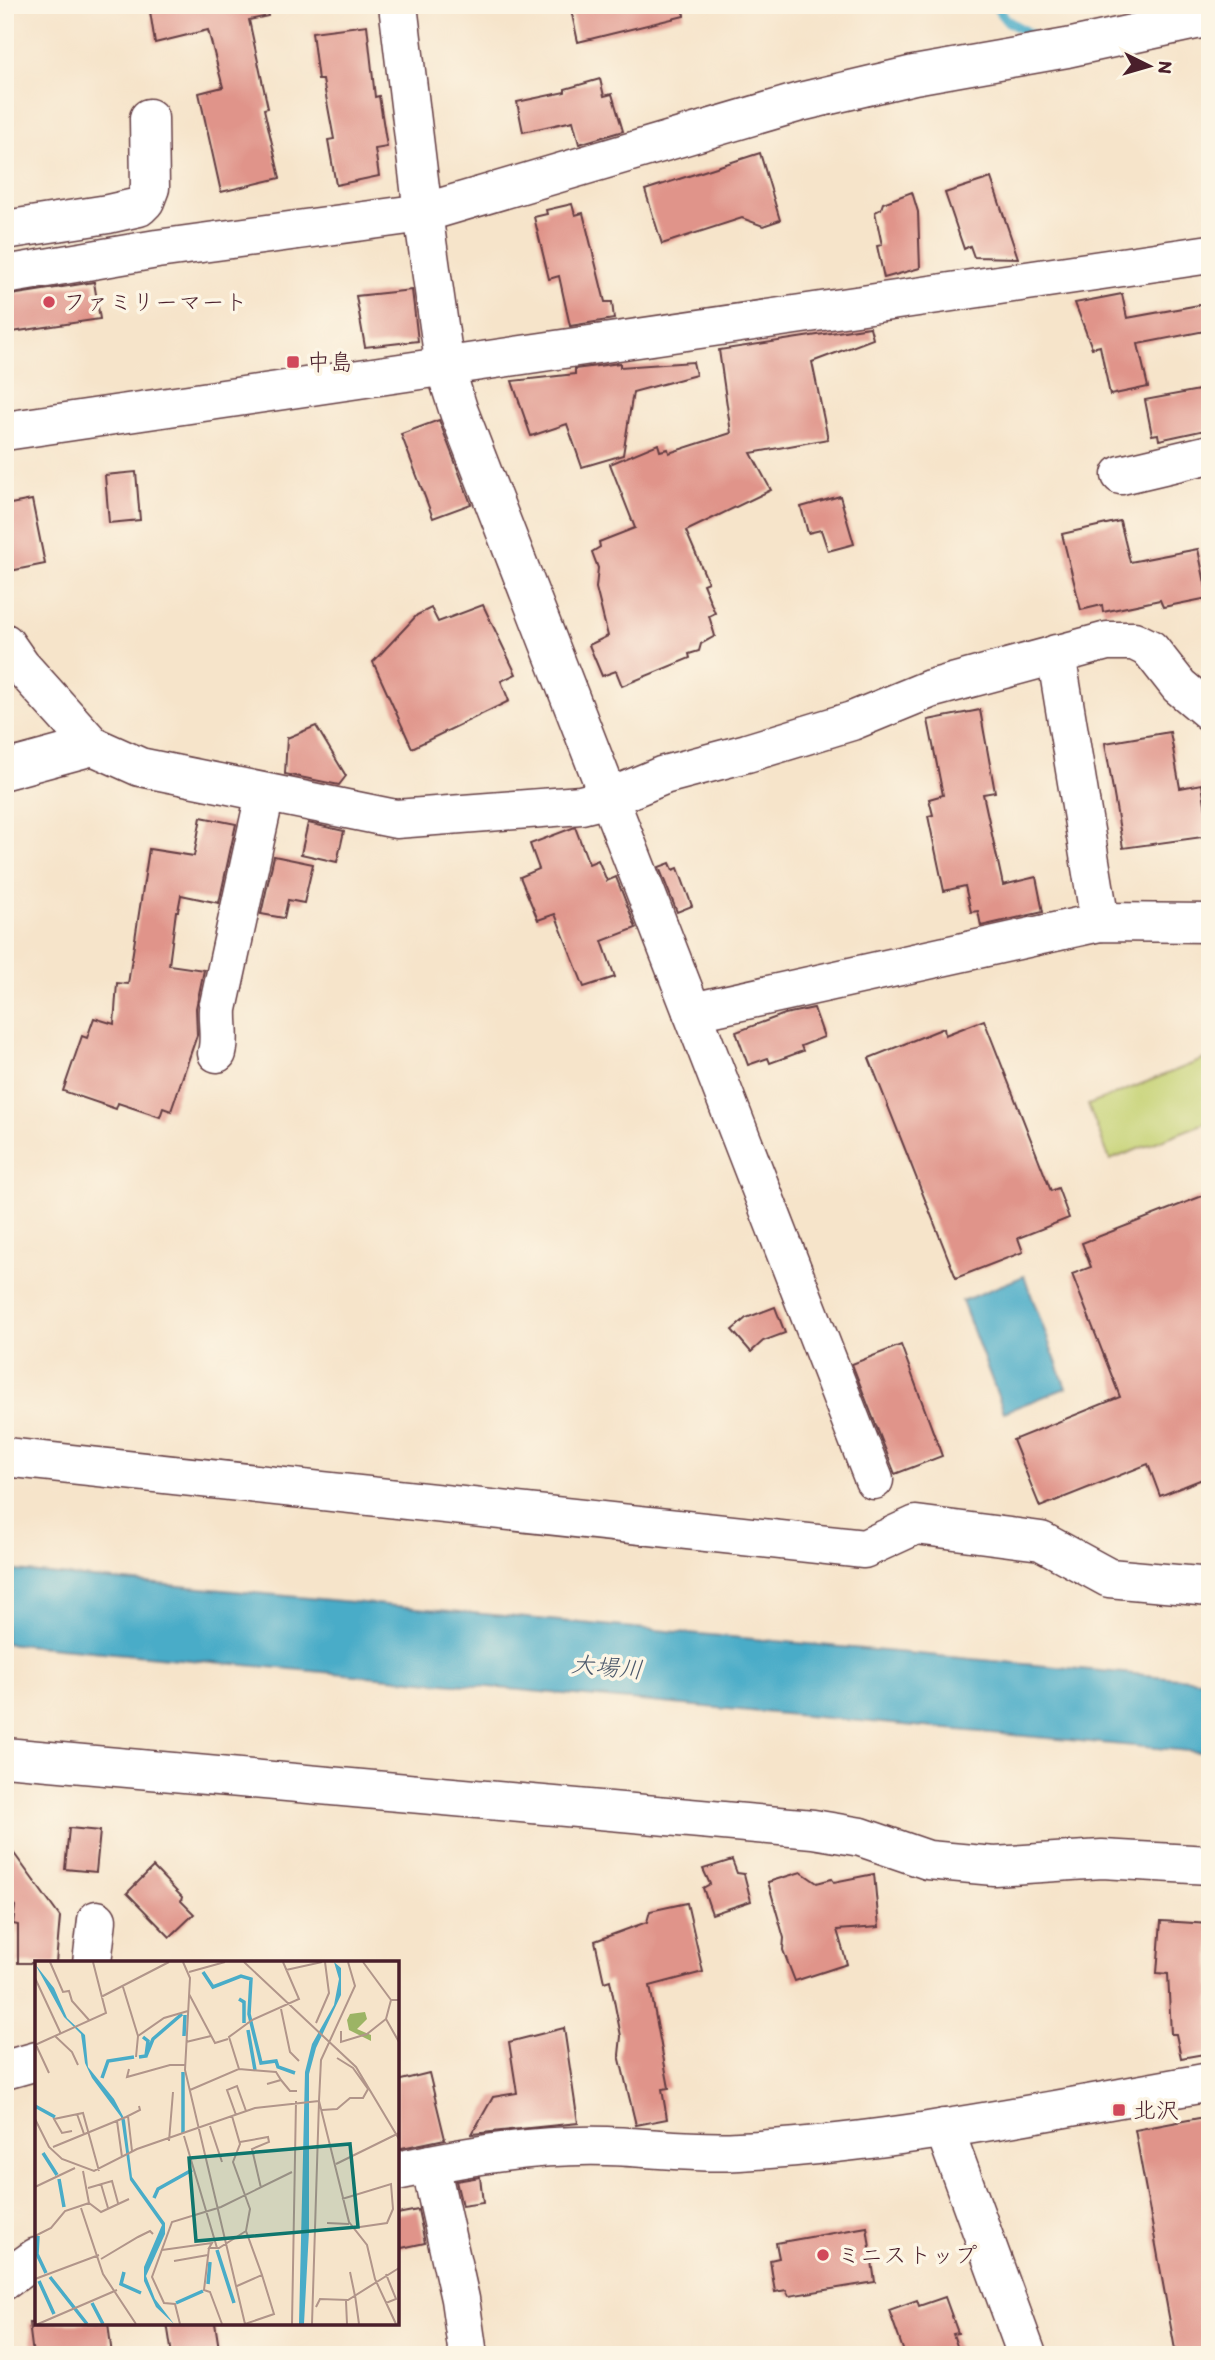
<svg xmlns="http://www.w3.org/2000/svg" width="1215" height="2360" font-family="Itim,'Klee One',sans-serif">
  <rect width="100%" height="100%" fill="#fcf5e5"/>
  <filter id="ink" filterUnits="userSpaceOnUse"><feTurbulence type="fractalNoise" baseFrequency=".0143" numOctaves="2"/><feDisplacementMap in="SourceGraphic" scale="14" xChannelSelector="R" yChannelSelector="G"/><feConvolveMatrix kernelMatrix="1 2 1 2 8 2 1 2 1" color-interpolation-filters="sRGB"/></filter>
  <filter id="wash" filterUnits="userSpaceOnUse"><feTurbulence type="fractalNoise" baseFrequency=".00686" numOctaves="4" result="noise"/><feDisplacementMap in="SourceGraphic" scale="28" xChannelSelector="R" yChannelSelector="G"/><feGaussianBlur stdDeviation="1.57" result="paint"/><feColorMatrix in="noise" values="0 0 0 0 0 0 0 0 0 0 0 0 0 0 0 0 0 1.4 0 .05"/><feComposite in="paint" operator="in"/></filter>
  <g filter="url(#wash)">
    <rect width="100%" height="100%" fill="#f6e4ca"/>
    <path fill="#c5d273" stroke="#88784f" stroke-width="2" d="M1207 1058 1210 1066V1121L1110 1160 1088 1105Z"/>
    <g fill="#49acc8" stroke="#4a667a" stroke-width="2">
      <path d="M1024 1276 1066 1388 1004 1412 962 1301Z"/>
      <path d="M5 1570 1210 1681V1753L5 1643Z"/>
    </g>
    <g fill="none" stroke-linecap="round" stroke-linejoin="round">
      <path stroke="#49acc8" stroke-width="10" d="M995 5 1006 20 1043 42"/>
    </g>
    <g id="blocks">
      <g fill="#e0948a">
        <path d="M149 5H266L268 16 249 20 268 108 264 109 280 178 221 192 199 93 223 87 208 30 155 43Z"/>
        <path d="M570 5H683L684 16 578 42Z"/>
        <path d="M367 25 375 97 379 96 387 147 375 149 379 176 336 185 328 140 334 139 323 80H318L312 32Z"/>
        <path d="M600 79 604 96 612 94 623 131 579 144 573 121 523 132 517 102 565 92V89Z"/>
        <path d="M760 153 780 220 763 226 742 218 662 244 645 190Z"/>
        <path d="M991 178 1018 258 974 257 970 246 964 249 945 193Z"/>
        <path d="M912 192 918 212 920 268 884 278 877 246 882 245 875 212 881 209 883 203Z"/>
        <path d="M572 204 575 215 583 213 605 302H612L614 319 570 326 559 276 549 279 534 217 547 214 546 210Z"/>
        <path d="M94 282 100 319 5 333V296Z"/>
        <path d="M412 290 418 341 365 347 356 296Z"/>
        <path d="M1122 294 1127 318 1210 303V330L1138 344 1148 387 1110 395 1100 346 1092 348 1075 303Z"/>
        <path d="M870 327 873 339 812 362 828 439 751 453 771 490 686 531 708 582 703 584 715 613 709 616 715 636 701 644 699 651 689 654 690 658 622 686 616 671 602 676 589 645 608 636 596 588 598 568 592 552 600 547 599 542 635 528 610 464 658 444 660 451 668 449 669 453 731 433 719 350Z"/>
        <path d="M693 362 696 375 633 392 623 455 582 467 567 424 531 436 512 381 575 374V369L620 363V367Z"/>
        <path d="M1210 388V429L1159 440 1158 434 1152 435 1145 400Z"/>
        <path d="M439 420 471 504 433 518 401 434Z"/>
        <path d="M136 472 140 520 109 523 105 475Z"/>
        <path d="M840 496 854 544 828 551 821 530 808 533 801 507Z"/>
        <path d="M32 500 45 564 5 572V505Z"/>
        <path d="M1120 521 1130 562 1198 549 1208 598 1163 607 1160 600 1103 612 1102 605 1081 610 1062 534Z"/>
        <path d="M483 605 516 674 501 681 509 701 412 748 373 662 417 615 431 608 438 622Z"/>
        <path d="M980 710 995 792 983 794 1003 885 1036 877 1043 912 981 926 978 911 971 912 965 886 944 891 928 816 933 815 929 799 943 795 928 720Z"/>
        <path d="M316 726 346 776 339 785 285 774 287 738Z"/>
        <path d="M1170 732 1180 788 1202 784 1210 836 1123 848 1105 743Z"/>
        <path d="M201 817 236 824 219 903 181 895 178 911H176L169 965 204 970 196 1008 197 1035 171 1111 163 1108 160 1117 118 1103 116 1109 63 1091 82 1036 87 1038 94 1018 114 1024 117 983 128 984 149 849 194 856Z"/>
        <path d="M308 823 344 831 337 862 301 854Z"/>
        <path d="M575 827 589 864 598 860 607 881 616 877 636 928 602 941 615 977 584 987 555 914 538 920 520 877 539 869 530 844Z"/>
        <path d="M274 856 313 864 304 903 288 900 284 918 261 914Z"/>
        <path d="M670 863 673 870 678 868 692 906 677 912 659 867Z"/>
        <path d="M814 1008 824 1037 801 1046 803 1051 770 1063 768 1058 748 1065 736 1032 785 1014Z"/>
        <path d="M984 1020 1051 1191 1058 1188 1069 1218 1018 1238 1023 1252 956 1278 869 1058 944 1028 945 1035Z"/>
        <path d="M1210 1193V1476L1160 1496 1148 1464 1040 1507 1013 1440 1120 1397 1072 1274 1091 1267 1082 1243Z"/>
        <path d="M775 1307 785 1333 763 1341 751 1352 732 1330 746 1318Z"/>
        <path d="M901 1345 942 1456 895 1474 852 1364Z"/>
        <path d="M69 1828 100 1831 96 1872 65 1869Z"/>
        <path d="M5 1841 60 1917 56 1963H18V1925L13 1924 15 1906 5 1894Z"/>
        <path d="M732 1860 737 1873 744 1874 751 1901 712 1914 703 1888 710 1884 703 1869Z"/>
        <path d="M153 1867 182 1897 181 1901 194 1914 170 1937 127 1893Z"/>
        <path d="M801 1872 817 1883 832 1879 834 1882 874 1874 879 1927 837 1930 847 1964 795 1981 783 1950 784 1938 768 1882Z"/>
        <path d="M687 1903 703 1972 650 1986 669 2088 662 2089 667 2119 636 2125 619 2055 621 2036 610 1980 604 1982 595 1941 647 1922 650 1911Z"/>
        <path d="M1161 1921 1210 1924V2053L1181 2058 1176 2034H1171L1168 1974 1157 1973Z"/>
        <path d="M564 2028 578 2123 472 2134 493 2097 517 2093 509 2042Z"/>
        <path d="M429 2073 445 2139 397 2149V2081Z"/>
        <path d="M1210 2116V2355H1176L1135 2130Z"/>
        <path d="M480 2177 483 2203 462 2206 456 2181Z"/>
        <path d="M418 2210 425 2243 397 2249V2214Z"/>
        <path d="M867 2227 875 2282 789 2296 786 2290 775 2292 770 2260 779 2258 776 2243Z"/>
        <path d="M945 2297 958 2333 953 2334 960 2355H905L889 2310 917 2300 919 2306Z"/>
        <path d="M29 2323H108L112 2355H33Z"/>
        <path d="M167 2323H215L220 2355H172Z"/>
      </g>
    </g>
  </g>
  <g filter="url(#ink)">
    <use href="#blocks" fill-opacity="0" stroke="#643d43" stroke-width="2"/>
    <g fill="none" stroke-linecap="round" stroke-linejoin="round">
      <g stroke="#643d43" stroke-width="41">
        <g id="street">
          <path d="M398 5 423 213 445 368 459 412 874 1480"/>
          <path d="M5 230 108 214 139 207 145 201 150 188 149 118"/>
          <path d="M5 275 157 249 423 213 800 102 914 75 1067 48 1210 17"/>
          <path d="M1121 475 1210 454"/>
          <path d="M5 643 21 666 93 746 140 767 396 819 581 805 609 798 664 775 747 753 852 721 930 689 1107 641H1134L1150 649 1179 686 1210 712"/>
          <path d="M1056 654 1100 922"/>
          <path d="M5 770 93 746"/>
          <path d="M692 1012 1100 922 1210 923"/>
          <path d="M217 1053C221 1038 217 1024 218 1009L265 794"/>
          <path d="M5 1457 864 1549 916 1525 1041 1541 1109 1578 1210 1587"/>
          <path d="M5 1757 813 1829 861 1837 928 1860 994 1866 1102 1859 1210 1865"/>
          <path d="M92 1963 97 1920"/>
          <path d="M5 2070 37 2061"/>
          <path d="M944 2128 1027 2355"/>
          <path d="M430 2164 460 2299 468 2355"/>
          <path d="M397 2171C466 2156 536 2144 607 2146 651 2147 695 2154 739 2151 897 2143 1054 2109 1210 2082"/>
          <path d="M5 2280 37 2257"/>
        </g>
      </g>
      <g stroke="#643d43" stroke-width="41">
        <path id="secondary" d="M5 431 1210 254"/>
      </g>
      <use href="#street" stroke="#fff" stroke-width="38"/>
      <use href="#secondary" stroke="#fff" stroke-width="38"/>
    </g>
  </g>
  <g fill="#d1495b" stroke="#fcf5e5" stroke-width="2.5">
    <circle cx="49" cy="302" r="7"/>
    <rect x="286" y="355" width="14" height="14" rx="3.5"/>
    <rect x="1112" y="2103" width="14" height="14" rx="3.5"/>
    <circle cx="823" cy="2255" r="7"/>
  </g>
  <g text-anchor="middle" stroke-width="7" stroke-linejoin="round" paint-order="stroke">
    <g font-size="23" fill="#4a1f2b" stroke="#fcf5e5" text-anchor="start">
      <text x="63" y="310">ファミリーマート</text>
      <text x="307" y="370">中島</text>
      <text x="1133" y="2118">北沢</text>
      <text x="837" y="2263">ミニストップ</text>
    </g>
    <g font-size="24" font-style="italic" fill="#4a576a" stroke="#fcf5e5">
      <text transform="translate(607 1667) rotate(5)" y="8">大場川</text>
    </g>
  </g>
  <g transform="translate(35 1961)">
    <rect width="364" height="364" fill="#f6e4ca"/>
    <path d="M330 51 332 58 322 68 336 74V80L314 69 312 59 315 53Z" fill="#9cb465"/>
    <path d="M299 1 306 7V34L281 87 274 113V270L269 363H264L270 111 277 83 299 44 304 18ZM0 3 19 27 32 57 50 74 53 106 79 138 90 159 97 216 130 262V273L111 315 120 338 139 363 121 346 109 320V306L127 264 95 219 86 156 57 117 50 102 46 73 29 56Z" fill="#49acc8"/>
    <path fill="none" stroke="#49acc8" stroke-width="3.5" d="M168 11 178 26 206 15 216 18 214 53 226 102 241 100 243 106 260 112M204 38 209 41V62M213 69 220 109M149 75 150 54M111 95 118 78 147 53M104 96 111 95 113 80 108 76M67 117 73 100 99 96M0 145 20 156M148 172V111M8 192 22 214M24 218 29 246M119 237 123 228 157 209M3 275 2 293 11 312M182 289 199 342M89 311 86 323 106 332M15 316 52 363M4 320 19 353M173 323 175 301M57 342 68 363M141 342 168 330"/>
    <path fill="none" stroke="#b1958a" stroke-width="2" d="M15 1 28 31 34 30 37 40 54 59M148 1 155 17 150 109 210 363M209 1 321 106 364 178M313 1 320 25 286 99 284 140 314 261 332 284 340 318 361 363M328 1 356 39M251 9 287 1M154 11 190 1M0 17 26 73M88 26 103 75 101 96M154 33 180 82 193 78M66 36 134 1M246 48 255 91 264 100M351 58 364 81M281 62 294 32 290 1M306 70V81L332 73 351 58 356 39H364M20 75 37 91 43 104M103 75 129 57 153 50M151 81 176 75M0 84 71 52 58 1M1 84 14 112M94 108 92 116 135 104H150M204 108 241 111 246 119M232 123 246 119 255 130H262M155 129 204 108 194 76 217 59 264 38 248 1M287 149 302 148 315 137H328L333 128 318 107 302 97M42 153 49 173M201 154 192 129 202 125 211 150M93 155 97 190M0 158 14 186 27 198 59 210 102 188 220 147 284 140M82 160 87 196M175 165 187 201M37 170 27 172 19 158 48 152 64 210M149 175 182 287M134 180 138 131M205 181 233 176 234 181 217 188 226 227M18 186 91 156 105 149 104 145M301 203 364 172M66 223 73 247M0 226 40 207M53 227 77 220 83 242M307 238 356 223 358 248 352 262 318 267M54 242 66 251 94 238M46 247 68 313 101 363M292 262 314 263M0 275 16 267 30 250 54 242 48 210M174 287 169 329 175 331 187 363M127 289 177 282 174 287H184L211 270 215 248 198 201 205 183 197 155M66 298 103 276 115 270 118 273M139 300 173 294M315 311 320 335M351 313 361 338 351 342M0 318 64 294M202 325 227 314 211 270M320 334 324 363M311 340 312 363M281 346 285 338 313 339 364 307M3 363 82 329M145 363 140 343 129 342 117 316 137 261 186 246 257 211M210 363 239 353 227 314M257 363 261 140M277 363 284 140"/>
    <path fill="#0f766e" fill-opacity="0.15" stroke="#0f766e" stroke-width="3.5" d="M315 183 323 266 161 280 154 197Z"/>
    <rect width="364" height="364" fill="none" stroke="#4a1f2b" stroke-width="3.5"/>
  </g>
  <rect width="1215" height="2360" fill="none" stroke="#fcf5e5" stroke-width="28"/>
  <g transform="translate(1149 66) rotate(95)" stroke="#fcf5e5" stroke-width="5" paint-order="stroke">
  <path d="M0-5L12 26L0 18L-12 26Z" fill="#4a1f2b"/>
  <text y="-10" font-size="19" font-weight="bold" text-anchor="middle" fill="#4a1f2b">N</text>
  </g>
</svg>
